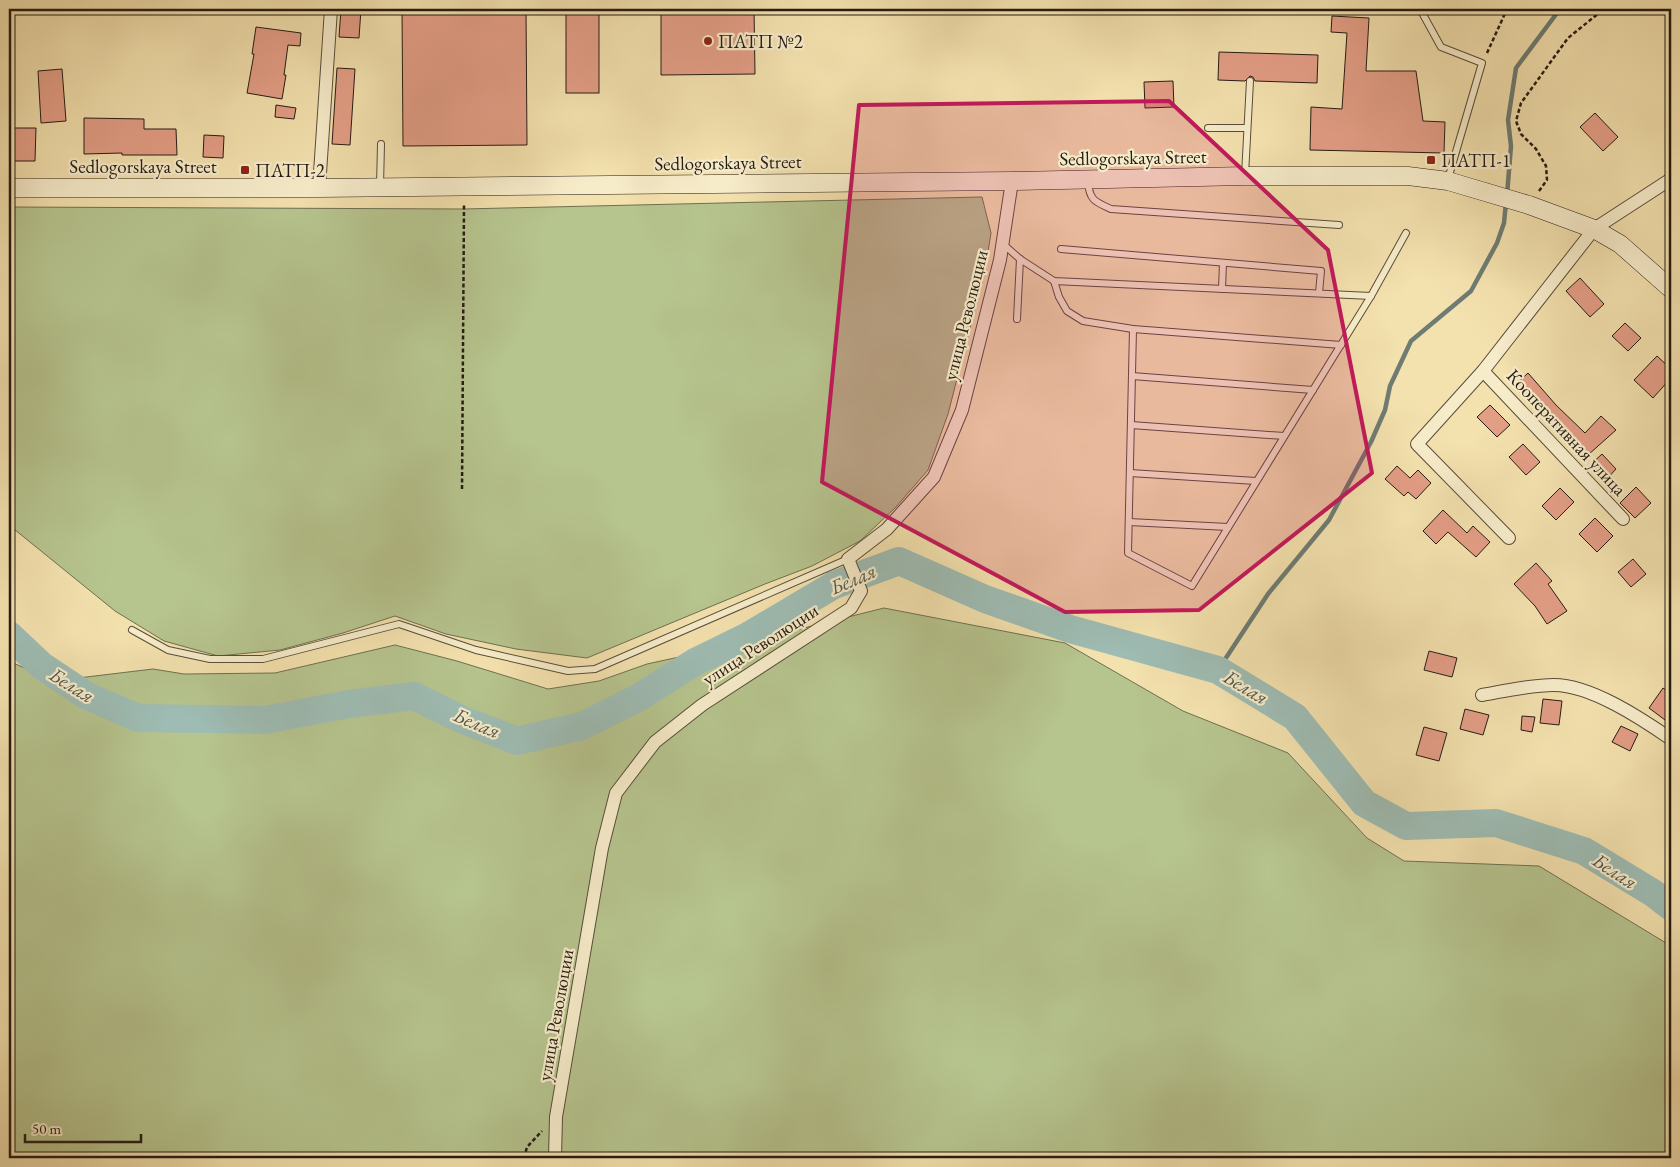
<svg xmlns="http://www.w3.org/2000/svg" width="1680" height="1167" font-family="'EB Garamond',serif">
  <rect width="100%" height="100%" fill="#f3e1ae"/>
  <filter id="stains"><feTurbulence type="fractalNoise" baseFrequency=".004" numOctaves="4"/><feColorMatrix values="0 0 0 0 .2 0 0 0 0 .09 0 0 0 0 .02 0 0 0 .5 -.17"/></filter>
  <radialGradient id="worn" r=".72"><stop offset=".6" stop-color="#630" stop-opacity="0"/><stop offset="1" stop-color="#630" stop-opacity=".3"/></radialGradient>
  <g fill="#b6c48e" stroke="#6e7050">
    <path d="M982 197 991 233 985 270 948 414 928 470 896 507 860 541 812 566 765 584 587 658 516 649 446 634 395 616 343 633 280 650 218 656 164 641 115 611 9 525V207L463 209Z"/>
    <path d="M884 608 1065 643 1183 711 1288 753 1367 838 1404 861 1539 866 1671 946V1158H9V661L53 681 153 669 184 674 275 673 395 645 457 661 548 689 599 681 647 664 752 641Z"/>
  </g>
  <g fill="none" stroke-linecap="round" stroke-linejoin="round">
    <g stroke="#6e7c73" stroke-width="4.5">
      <path d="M1507 195 1511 146 1508 120 1516 68 1560 9"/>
      <path d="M1218 670 1268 594 1329 520 1371 442 1385 410 1390 386 1411 341 1471 291 1497 243 1504 223 1506 202"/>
    </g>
    <path stroke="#9ebcb3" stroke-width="28" d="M9 635 42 666 87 696 138 718 265 720 349 704 414 696 463 720 517 741 582 726 636 699 695 662 748 636 834 585 899 561 985 599 1070 629 1218 670 1295 717 1364 803 1406 826 1496 823 1584 851 1653 893 1671 907"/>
  </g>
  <g fill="#e39e86" stroke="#251c13">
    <path d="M341 9H361L359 38 339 37Z"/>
    <path d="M402 9H526L527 145 403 146Z"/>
    <rect x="566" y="9" width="33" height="84"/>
    <path d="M661 9H754L755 74 661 75Z"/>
    <path d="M1332 16 1369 18 1366 71H1416L1423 121 1445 122 1444 153 1310 150 1311 107 1342 109 1347 33 1331 32Z"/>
    <path d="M256 27 301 33 300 46 288 45 284 75H286L282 99 247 93 254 54H252Z"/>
    <path d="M1219 52 1318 55 1317 83 1255 81 1253 77 1250 76 1245 81 1218 80Z"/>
    <path d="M337 68 355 69 350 145 332 144Z"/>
    <path d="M62 69 66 121 41 123 38 71Z"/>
    <path d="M1173 81 1174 107 1145 108 1144 82Z"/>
    <path d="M276 105 296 108 294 119 275 117Z"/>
    <path d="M1595 113 1618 137 1603 151 1580 127Z"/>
    <path d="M84 118 144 119V129H176L177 155H122V153L84 154Z"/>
    <path d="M12 128H36L35 161H12Z"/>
    <path d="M204 135 224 136 223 158 203 157Z"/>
    <path d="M1580 278 1604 304 1590 317 1566 291Z"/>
    <path d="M1625 323 1641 338 1628 351 1612 336Z"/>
    <path d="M1657 356 1671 369V378L1653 398 1634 380Z"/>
    <path d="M1528 373 1556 405 1585 433 1601 416 1616 430 1588 455 1568 434 1563 438 1514 386Z"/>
    <path d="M1490 405 1510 425 1497 437 1477 417Z"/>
    <path d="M1523 444 1540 462 1526 475 1509 457Z"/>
    <path d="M1602 454 1616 469 1605 481 1590 465Z"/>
    <path d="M1397 466 1410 478 1418 470 1431 483 1416 499 1408 492 1404 496 1385 479Z"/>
    <path d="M1636 487 1651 503 1635 518 1620 503Z"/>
    <path d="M1560 488 1574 502 1556 520 1542 506Z"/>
    <path d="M1443 510 1467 533 1473 526 1490 542 1476 557 1448 532 1436 544 1423 531Z"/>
    <path d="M1595 518 1613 536 1597 552 1579 534Z"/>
    <path d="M1633 559 1646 574 1631 587 1618 572Z"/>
    <path d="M1536 563 1552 581 1548 584 1567 611 1547 624 1535 606 1514 584Z"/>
    <path d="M1429 651 1457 658 1452 677 1424 670Z"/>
    <path d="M1663 688 1671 694V712L1665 720 1649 708Z"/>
    <path d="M1543 699 1562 701 1559 725 1540 723Z"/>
    <path d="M1465 709 1489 715 1483 735 1460 729Z"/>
    <path d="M1522 716 1535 717 1532 732 1521 730Z"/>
    <path d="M1621 726 1638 734 1630 751 1612 742Z"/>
    <path d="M1424 727 1447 733 1439 761 1416 755Z"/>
  </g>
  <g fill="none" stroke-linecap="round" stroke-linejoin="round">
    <g stroke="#584d3a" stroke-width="8">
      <g id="lane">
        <path d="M1420 9 1441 47 1482 63 1448 179"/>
        <path d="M1208 128H1247"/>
        <path d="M1245 175 1250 81"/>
        <path d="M1088 181C1089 200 1095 202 1111 209L1339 225"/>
        <path d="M380 186 381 144"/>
        <path d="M1003 244 1020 259 1054 281 1371 296"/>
        <path d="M1061 249 1321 271 1319 293"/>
        <path d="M1054 281 1059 297 1067 311 1083 321 1133 329 1341 345"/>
        <path d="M1222 289 1223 263"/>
        <path d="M1017 319 1020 259"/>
        <path d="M1133 329 1128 553 1192 586 1371 296 1406 233"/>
        <path d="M1132 376 1313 390"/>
        <path d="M1131 425 1284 436"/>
        <path d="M1130 473 1256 481"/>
        <path d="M1129 522 1228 527"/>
        <path d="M132 630 168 650 210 659H263L399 624 476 650 568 671 595 669 848 559"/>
      </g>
    </g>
    <g stroke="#584d3a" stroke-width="14">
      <g id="street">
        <path d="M319 188 331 9"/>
        <path d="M1483 371 1623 519"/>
        <path d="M1509 538 1417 444 1483 371 1594 229 1671 179"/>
        <path d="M1482 695C1505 691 1530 685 1554 685 1591 685 1642 719 1671 739"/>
        <path d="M555 1158 556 1117 602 848 616 793 655 742 702 705 851 608 861 591 848 559 887 529 934 477 962 410 1000 260 1012 181"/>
      </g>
    </g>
    <g stroke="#251c13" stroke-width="19">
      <path id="secondary" d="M9 188H319L1012 181 1245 176H1408L1448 181 1529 205 1594 229 1620 244 1671 289"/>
    </g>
    <g stroke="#251c13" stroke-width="2.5" stroke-dasharray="4 2.5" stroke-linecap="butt">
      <path d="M1487 53 1507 9"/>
      <path d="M1539 191 1547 180 1546 166 1536 149 1521 134 1516 121 1521 103 1568 38 1604 9"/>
      <path d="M462 489 464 205"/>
      <path d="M524 1158 527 1147 542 1131"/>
    </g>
    <use href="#lane" stroke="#f7ecca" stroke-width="6"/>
    <use href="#street" stroke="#f7ecca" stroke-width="12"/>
    <use href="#secondary" stroke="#f7ecca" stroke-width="18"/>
  </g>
  <path fill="#c2185b" fill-opacity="0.2" stroke="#c2185b" stroke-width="4" stroke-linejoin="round" d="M1169 101 1328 250 1372 473 1199 610 1065 612 822 482 859 105Z"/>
  <g fill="#8f2418" stroke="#f7ecca" stroke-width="2">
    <circle cx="708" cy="41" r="5"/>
    <rect x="1426" y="155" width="10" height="10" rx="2.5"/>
    <rect x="240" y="165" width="10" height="10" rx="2.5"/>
  </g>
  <g text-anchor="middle" stroke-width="4.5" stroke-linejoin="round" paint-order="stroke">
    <g font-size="19" fill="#251c13" stroke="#f7ecca" text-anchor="start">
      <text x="718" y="48">ПАТП №2</text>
      <text x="1441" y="167">ПАТП-1</text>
      <text x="255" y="177">ПАТП-2</text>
    </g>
    <g font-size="19" fill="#251c13" stroke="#f7ecca">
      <text transform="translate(1133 157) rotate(-1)" y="7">Sedlogorskaya Street</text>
      <text transform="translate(728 162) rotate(-1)" y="7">Sedlogorskaya Street</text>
      <text x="143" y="173">Sedlogorskaya Street</text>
      <text transform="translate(965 315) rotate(-76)" y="7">улица Революции</text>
      <text transform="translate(1567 432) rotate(47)" y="7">Кооперативная улица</text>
      <text transform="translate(760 644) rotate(-33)" y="7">улица Революции</text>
      <text transform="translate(555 1015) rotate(-80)" y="7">улица Революции</text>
    </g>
    <g font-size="20" font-style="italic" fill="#4f544b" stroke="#f7ecca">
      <text transform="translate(853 579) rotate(-23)" y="7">Белая</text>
      <text transform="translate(72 685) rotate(32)" y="7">Белая</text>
      <text transform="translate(1246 687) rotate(31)" y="7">Белая</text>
      <text transform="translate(477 723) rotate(23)" y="7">Белая</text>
      <text transform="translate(1615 871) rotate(33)" y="7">Белая</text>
    </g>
  </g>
  <rect width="1680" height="1167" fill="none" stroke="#f3e1ae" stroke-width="30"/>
  <rect x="10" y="10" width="1660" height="1147" fill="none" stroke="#251c13" stroke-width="2.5"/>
  <rect x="15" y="15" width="1650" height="1137" fill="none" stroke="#251c13"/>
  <path d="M25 1134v8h116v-8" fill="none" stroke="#251c13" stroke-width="2.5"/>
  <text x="32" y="1134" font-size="15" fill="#251c13" stroke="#f7ecca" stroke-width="4" paint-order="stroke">50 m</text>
  <rect width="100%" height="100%" filter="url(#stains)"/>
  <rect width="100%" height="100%" fill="url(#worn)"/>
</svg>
